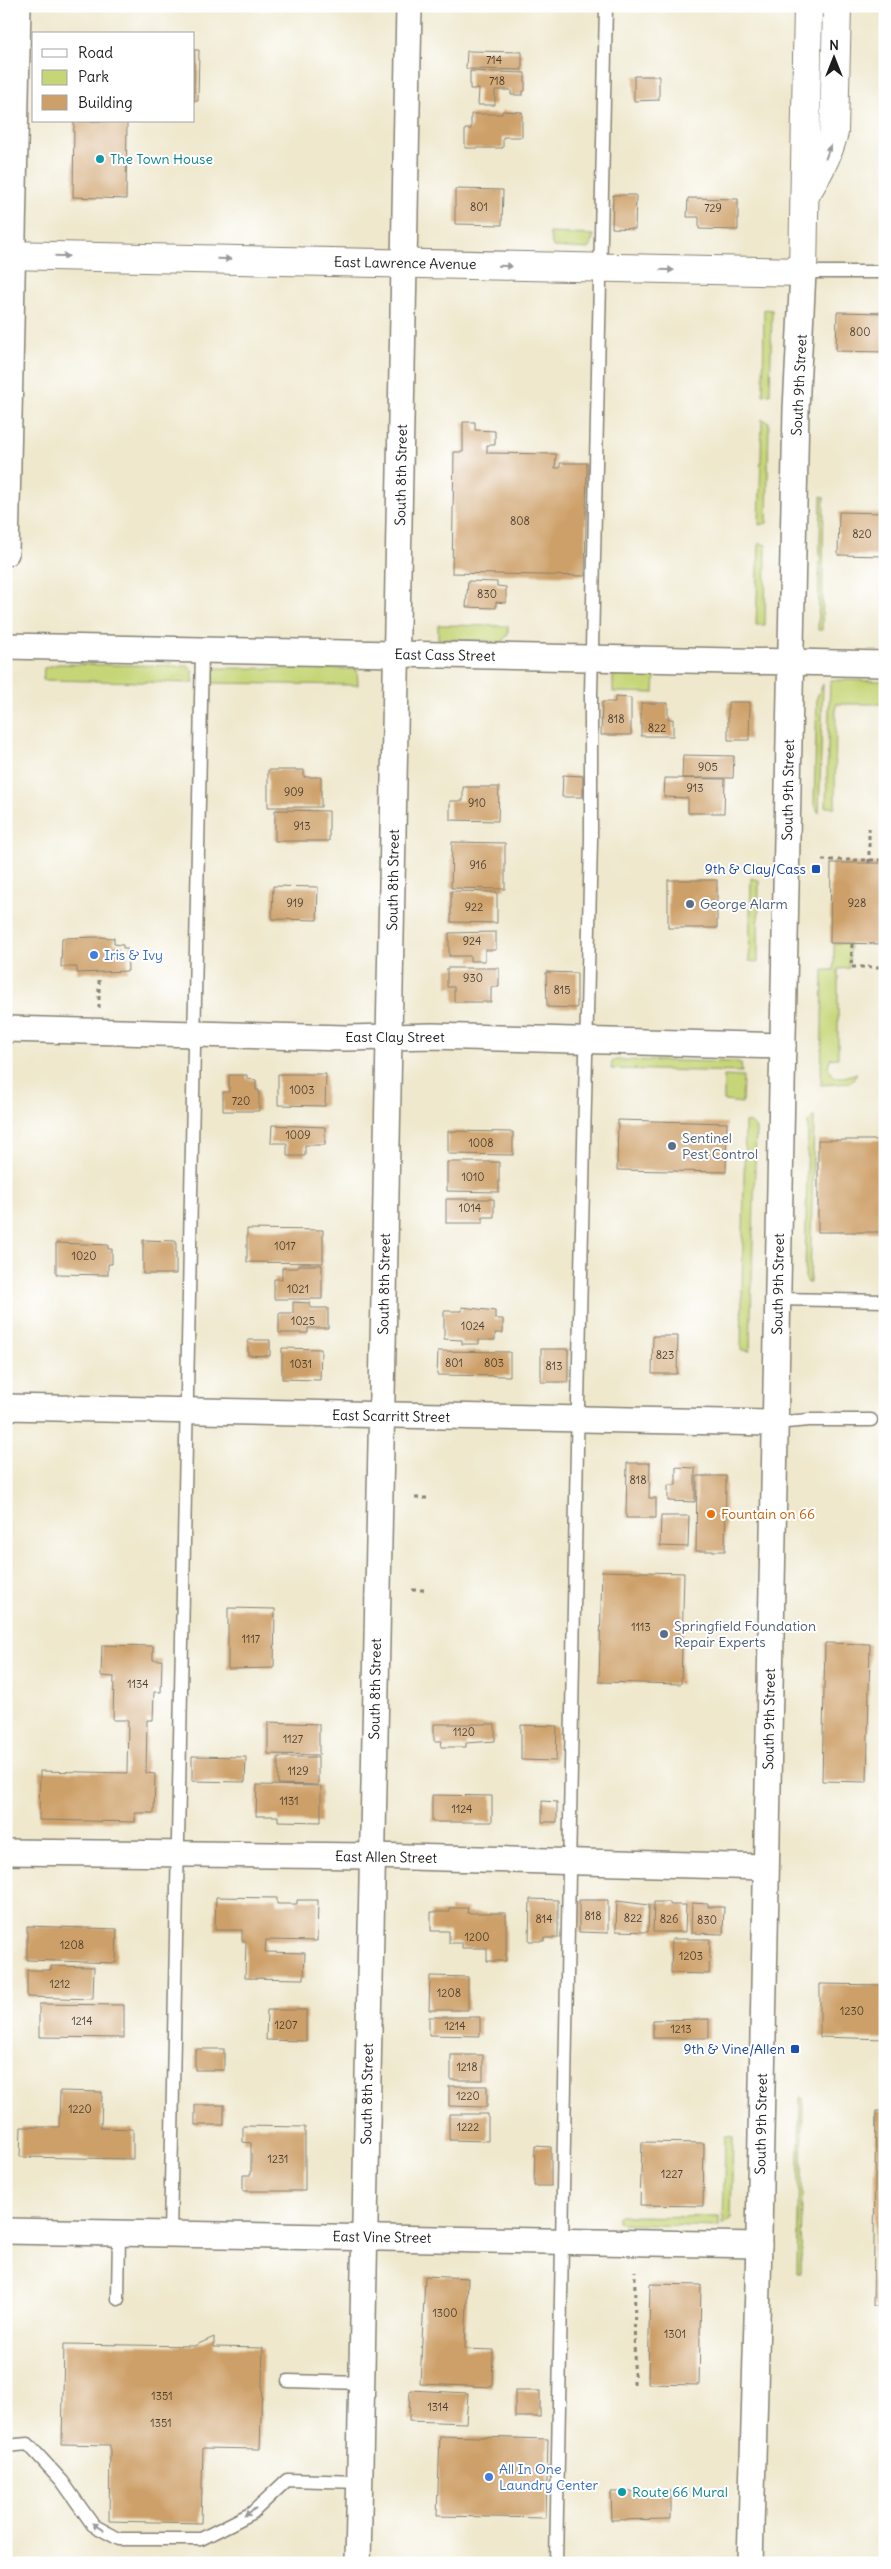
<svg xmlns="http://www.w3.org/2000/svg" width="891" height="2569" font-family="Delius,sans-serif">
  <rect width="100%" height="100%" fill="#fff"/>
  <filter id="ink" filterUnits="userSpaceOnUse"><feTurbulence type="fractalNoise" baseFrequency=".02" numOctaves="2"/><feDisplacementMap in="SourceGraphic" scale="10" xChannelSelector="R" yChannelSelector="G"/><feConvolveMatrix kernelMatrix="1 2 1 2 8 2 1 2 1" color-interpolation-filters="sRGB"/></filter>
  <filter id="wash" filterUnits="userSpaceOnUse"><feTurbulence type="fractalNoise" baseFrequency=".0096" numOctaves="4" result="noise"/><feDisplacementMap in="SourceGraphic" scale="20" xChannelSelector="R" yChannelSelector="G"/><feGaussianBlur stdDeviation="1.12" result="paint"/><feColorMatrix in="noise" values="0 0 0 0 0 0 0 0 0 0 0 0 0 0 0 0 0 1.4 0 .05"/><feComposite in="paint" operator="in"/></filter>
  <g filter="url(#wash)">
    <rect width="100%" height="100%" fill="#efe8cd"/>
    <g fill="#c6d577" stroke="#71784a">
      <path d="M549 233 594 235 589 249 553 247Z"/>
      <path d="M764 309 772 310 770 394 763 395Z"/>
      <path d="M762 419 769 422 767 523 759 525Z"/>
      <path d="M821 496 824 497 822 630H818Z"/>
      <path d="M759 543 766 545 765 625H756Z"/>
      <path d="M438 625 508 626V634L502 642 438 639Z"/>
      <path d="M58 664 188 666 192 670 194 683 43 680 44 668Z"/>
      <path d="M209 668 357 669 358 685 208 683Z"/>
      <path d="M613 674 655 675 654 693 613 692Z"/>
      <path d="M830 680 885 681V704H836L835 807H826Z"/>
      <path d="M823 684 819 813 814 804 817 697Z"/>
      <path d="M751 878 759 880 758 962 749 961Z"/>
      <path d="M834 943 850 944 849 968 838 969V1058L830 1059 828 1067 834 1077H844L857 1073 850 1083 821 1085 823 970H834Z"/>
      <path d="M616 1060 738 1062 741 1064 742 1072 611 1069 612 1062Z"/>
      <path d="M724 1076 743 1077 742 1103 724 1101Z"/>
      <path d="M814 1116 810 1283H808L805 1277 808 1122Z"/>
      <path d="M745 1122 751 1123 756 1128 750 1351 741 1350Z"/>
      <path d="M800 2098H803L801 2273H797Z"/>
      <path d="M725 2136 733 2137 731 2218 723 2225Z"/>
      <path d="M617 2216 719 2217V2227L622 2224 617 2221Z"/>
    </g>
    <g id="blocks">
      <g fill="#cea069">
        <path d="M194 50H199L198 101H194Z"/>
        <path d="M467 51 522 52V70L466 69Z"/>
        <path d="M470 71 525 73V91H523V95H511V90H495V105H478L479 89H470Z"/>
        <path d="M634 76H659V100L634 101Z"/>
        <path d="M502 111 522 112V137H503V148H465V129H471V114H502Z"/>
        <path d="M74 121H127L126 199 73 197Z"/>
        <path d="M455 189 503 190 502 225 455 224Z"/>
        <path d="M613 195H636L635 229 612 228Z"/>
        <path d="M688 198 738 199V230L699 229V217H687Z"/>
        <path d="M837 312 885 313V352L836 351Z"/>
        <path d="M463 422H475V430L495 431V445H487V453L556 454 555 468H560V463H587L585 576 452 573 454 452H463Z"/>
        <path d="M839 512 885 513V556L838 555Z"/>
        <path d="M468 581 497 582V586L506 587V603L496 602V608L466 607Z"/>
        <path d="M615 697 631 698V735H601L602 702H615Z"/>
        <path d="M728 702H750L749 740H728Z"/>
        <path d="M641 703H668V719H673V736H641Z"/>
        <path d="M683 755 734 756 733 778H682Z"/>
        <path d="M268 770H304V777H321V807H268Z"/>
        <path d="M563 775 583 776V797H562Z"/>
        <path d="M665 778 725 779 724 813H688V798L664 797Z"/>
        <path d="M463 787H499L498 821 450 820V801H463Z"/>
        <path d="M275 810 329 811V841H275Z"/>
        <path d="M452 842 505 843V889L451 888Z"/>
        <path d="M831 863H885V944L830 943Z"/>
        <rect x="668" y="880" width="49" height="48"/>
        <path d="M273 886 318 887 317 920 272 919Z"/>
        <path d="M451 891 497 892V923L451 922Z"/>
        <path d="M496 932V950H485V961H470V956H449V933Z"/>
        <path d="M99 937 114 938V944L123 945V948H127L128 971 77 973V967H61L62 938Z"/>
        <path d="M447 968H499V987H491V1002H454V987H447Z"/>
        <path d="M546 972 577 973V1008L547 1007Z"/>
        <path d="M278 1074H326L325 1106 278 1105Z"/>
        <path d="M229 1075H247V1079L256 1080V1090H259V1111H223V1092H229Z"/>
        <path d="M618 1120 727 1123 726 1172 617 1170Z"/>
        <path d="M272 1125 325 1127V1145H305V1156H287V1143H271Z"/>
        <path d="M448 1131 513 1132V1155L448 1154Z"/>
        <rect x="818" y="1140" width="67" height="92"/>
        <path d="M447 1162H499V1192L447 1191Z"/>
        <path d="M446 1199H494V1217H483V1223H446Z"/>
        <path d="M247 1229 323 1230V1263L247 1262Z"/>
        <path d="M143 1240 176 1241V1274H143Z"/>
        <path d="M56 1243 108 1245V1249H112V1264H108V1275L56 1274Z"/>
        <path d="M298 1265H322V1299H274V1279H282V1268H298Z"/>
        <path d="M293 1302 310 1303V1308H328V1328H308V1333H279V1313H293Z"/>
        <path d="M462 1307 495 1311V1319H503V1333H495V1340H479V1344H462V1340L444 1339V1311H462Z"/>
        <path d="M653 1336H678L677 1374H652Z"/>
        <path d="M248 1340H270V1356L248 1355Z"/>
        <path d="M282 1348 321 1349 320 1380 282 1379Z"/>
        <rect x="541" y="1349" width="27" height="33"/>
        <path d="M438 1351 510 1352V1376L437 1375Z"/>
        <path d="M627 1463H650L649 1498H656V1518H626Z"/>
        <path d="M676 1467 695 1468V1502L668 1501V1485H676Z"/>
        <path d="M697 1476H726L725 1551H696Z"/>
        <path d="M661 1516H689L688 1547 660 1546Z"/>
        <path d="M602 1571 684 1573 681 1684 599 1682Z"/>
        <path d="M228 1608 275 1609 274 1668 228 1669Z"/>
        <path d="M825 1643 870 1644 867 1782 822 1781Z"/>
        <path d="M102 1645 153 1646V1660H162L161 1692H154L153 1720H147L146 1773 155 1774 154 1813H135V1822L39 1820 40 1771 127 1773 128 1720H113L114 1677 101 1676Z"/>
        <path d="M268 1722 319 1724V1755L268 1754Z"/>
        <path d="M434 1724H495V1741L466 1743V1747H441L442 1741H434Z"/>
        <path d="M521 1725 557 1726 556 1761 521 1760Z"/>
        <path d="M192 1756 246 1757 245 1782 192 1781Z"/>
        <path d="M278 1757H318V1785L278 1784Z"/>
        <path d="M257 1785 321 1786V1822L278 1821V1816H256Z"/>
        <path d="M432 1795 492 1796V1822H432Z"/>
        <path d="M542 1801 557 1802V1822H542Z"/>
        <path d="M216 1897 277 1898V1904H297V1900H318L317 1941 266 1940 265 1952 305 1953 304 1979 245 1978 246 1941H242V1930H215Z"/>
        <path d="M530 1899 558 1900V1938H544V1941H529Z"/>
        <path d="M579 1900H608V1933L579 1932Z"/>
        <path d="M617 1901 649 1905 648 1932 616 1931Z"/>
        <path d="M654 1902H670V1905H686L685 1932H653Z"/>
        <path d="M692 1903 708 1904V1907H724L723 1934 691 1933Z"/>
        <path d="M450 1908H468L467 1913H506V1961H487V1948H462V1943H449V1931H431V1912H450Z"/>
        <path d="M27 1926 117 1929 116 1963 27 1960Z"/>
        <path d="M672 1939H710L709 1974 671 1973Z"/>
        <path d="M51 1966 94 1967 93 1999 27 1997V1970H51Z"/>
        <path d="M430 1976 468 1977V2010H429Z"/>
        <path d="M820 1984 885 1985V2039L820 2037Z"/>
        <path d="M39 2004 124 2005V2038L39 2037Z"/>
        <path d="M267 2010H306V2041L266 2040Z"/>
        <path d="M429 2017H480V2036L429 2035Z"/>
        <path d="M709 2019V2038H653V2020Z"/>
        <rect x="195" y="2049" width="29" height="21"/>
        <rect x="451" y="2055" width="32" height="25"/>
        <path d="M449 2086H487V2107L449 2106Z"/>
        <path d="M60 2091 102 2092 101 2128 133 2129V2159L20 2157 21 2127H59Z"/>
        <rect x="195" y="2105" width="29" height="20"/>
        <path d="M876 2111H885V2306H873Z"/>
        <path d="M449 2114H488V2141L449 2140Z"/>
        <path d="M243 2126 305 2127V2191H243V2175H251V2143L243 2142Z"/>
        <path d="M642 2142 704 2143 703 2206 640 2205Z"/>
        <path d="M535 2146 551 2147V2186H534Z"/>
        <path d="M425 2276 468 2278 465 2349 493 2350 492 2387 420 2384Z"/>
        <path d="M650 2284 701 2285 699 2385 648 2384Z"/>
        <path d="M214 2337V2347L263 2348 260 2449 203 2448 201 2523 109 2521 110 2445 62 2444 64 2344 194 2346Z"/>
        <path d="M410 2390 468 2393 466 2423 409 2421Z"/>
        <rect x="515" y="2391" width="25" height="26"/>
        <path d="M440 2436 548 2439 546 2518 437 2516Z"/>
        <path d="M671 2491V2519L612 2520 611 2492Z"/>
      </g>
    </g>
  </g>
  <g filter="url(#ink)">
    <use href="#blocks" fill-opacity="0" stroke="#868274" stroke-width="1"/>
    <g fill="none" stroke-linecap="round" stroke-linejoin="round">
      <g stroke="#868274" stroke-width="15">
        <g id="service">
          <path d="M803 272H885"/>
          <path d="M777 1299 885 1301"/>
          <path d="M775 1423 809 1420H871"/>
          <path d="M170 2235 202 651"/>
          <path d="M118 2299 119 2234"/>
          <path d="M288 2381 362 2383"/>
          <path d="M6 2446 28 2444 62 2481 93 2525 119 2539H201L252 2513 287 2480 360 2482"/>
          <path d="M556 2563 577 1447 591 840V694L606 6"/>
        </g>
      </g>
      <g stroke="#868274" stroke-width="28">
        <g id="minor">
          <path d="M6 553 18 6"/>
          <path d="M6 646 885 664"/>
          <path d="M6 1029 346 1038 432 1036 783 1046"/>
          <path d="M6 1407 775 1423"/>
          <path d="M6 1852 372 1856 765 1867"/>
          <path d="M6 2231 759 2245"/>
          <path d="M358 2563C377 1711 392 858 409 6"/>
          <path d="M750 2563 758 2285 788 788 796 409 803 272"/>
        </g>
      </g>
      <g stroke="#868274" stroke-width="30">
        <g id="primary">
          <path d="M805 195C818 174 828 156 834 132L837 6"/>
          <path d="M6 255 803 272 808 6"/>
        </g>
      </g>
      <g stroke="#868274" stroke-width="3" stroke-dasharray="4 4" stroke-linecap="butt">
        <path d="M822 860H885"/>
        <path d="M869 863V828"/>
        <path d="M852 944 851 967H885"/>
        <path d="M99 1008V979"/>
        <path d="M415 1498H429"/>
        <path d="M412 1590H427"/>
        <path d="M634 2384 635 2271"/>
      </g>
      <use href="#service" stroke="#fff" stroke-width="12"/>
      <use href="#minor" stroke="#fff" stroke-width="25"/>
      <use href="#primary" stroke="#fff" stroke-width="28"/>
    </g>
    <defs><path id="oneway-solid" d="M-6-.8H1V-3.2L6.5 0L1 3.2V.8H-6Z" transform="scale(1.25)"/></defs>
    <g fill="#999">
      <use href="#oneway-solid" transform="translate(828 152) rotate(-70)"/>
      <use href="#oneway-solid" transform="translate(62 256) rotate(1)"/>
      <use href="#oneway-solid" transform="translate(224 259) rotate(2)"/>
      <use href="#oneway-solid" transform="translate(505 266) rotate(2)"/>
      <use href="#oneway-solid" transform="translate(667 270) rotate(1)"/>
      <use href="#oneway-solid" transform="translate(250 2512) rotate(146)"/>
      <use href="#oneway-solid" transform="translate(98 2527) rotate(-147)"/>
    </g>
  </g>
  <g fill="#0f9aa8" stroke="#fff" stroke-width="2">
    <circle cx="100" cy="159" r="5"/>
    <circle cx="622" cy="2492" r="5"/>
  </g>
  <g fill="#1a4fb4" stroke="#fff" stroke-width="2">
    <rect x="811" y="864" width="10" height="10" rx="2.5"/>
    <rect x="790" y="2044" width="10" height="10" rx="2.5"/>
  </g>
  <g fill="#5c6f8a" stroke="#fff" stroke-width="2">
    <circle cx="690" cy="904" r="5"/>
    <circle cx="672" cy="1146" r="5"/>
    <circle cx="664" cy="1634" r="5"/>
  </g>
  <g fill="#3f7fe0" stroke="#fff" stroke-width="2">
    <circle cx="94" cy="955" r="5"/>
    <circle cx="489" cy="2477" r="5"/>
  </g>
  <circle fill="#e8710a" stroke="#fff" stroke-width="2" cx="711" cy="1514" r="5"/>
  <g text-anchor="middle" stroke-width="4" stroke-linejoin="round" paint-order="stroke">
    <g font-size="11" fill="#483d2f">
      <text x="494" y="64">714</text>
      <text x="497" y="85">718</text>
      <text x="479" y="211">801</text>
      <text x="713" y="212">729</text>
      <text x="860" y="336">800</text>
      <text x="520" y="525">808</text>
      <text x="862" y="538">820</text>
      <text x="487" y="598">830</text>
      <text x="616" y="723">818</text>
      <text x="657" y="732">822</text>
      <text x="708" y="771">905</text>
      <text x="695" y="792">913</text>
      <text x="294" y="796">909</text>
      <text x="477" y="807">910</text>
      <text x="302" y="830">913</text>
      <text x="478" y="869">916</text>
      <text x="295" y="907">919</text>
      <text x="857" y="907">928</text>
      <text x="474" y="911">922</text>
      <text x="472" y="945">924</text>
      <text x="473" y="982">930</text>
      <text x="562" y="994">815</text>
      <text x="302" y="1094">1003</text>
      <text x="241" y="1105">720</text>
      <text x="298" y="1139">1009</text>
      <text x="481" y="1147">1008</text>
      <text x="473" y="1181">1010</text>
      <text x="470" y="1212">1014</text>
      <text x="285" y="1250">1017</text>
      <text x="84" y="1260">1020</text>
      <text x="298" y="1293">1021</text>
      <text x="303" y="1325">1025</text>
      <text x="473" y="1330">1024</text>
      <text x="665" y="1359">823</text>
      <text x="454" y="1367">801</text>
      <text x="494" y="1367">803</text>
      <text x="301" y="1368">1031</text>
      <text x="554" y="1370">813</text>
      <text x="638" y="1484">818</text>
      <text x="641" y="1631">1113</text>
      <text x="251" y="1643">1117</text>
      <text x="138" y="1688">1134</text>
      <text x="464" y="1736">1120</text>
      <text x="293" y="1743">1127</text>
      <text x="298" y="1775">1129</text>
      <text x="289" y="1805">1131</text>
      <text x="462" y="1813">1124</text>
      <text x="593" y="1920">818</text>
      <text x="633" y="1922">822</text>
      <text x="544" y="1923">814</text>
      <text x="669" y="1923">826</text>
      <text x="707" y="1924">830</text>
      <text x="477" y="1941">1200</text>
      <text x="72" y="1949">1208</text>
      <text x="691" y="1960">1203</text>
      <text x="60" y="1988">1212</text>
      <text x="449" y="1997">1208</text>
      <text x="852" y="2015">1230</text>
      <text x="82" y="2025">1214</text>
      <text x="286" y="2029">1207</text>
      <text x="455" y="2030">1214</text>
      <text x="681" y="2033">1213</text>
      <text x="467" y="2071">1218</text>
      <text x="468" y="2100">1220</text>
      <text x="80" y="2113">1220</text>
      <text x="468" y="2131">1222</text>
      <text x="278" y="2163">1231</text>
      <text x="672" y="2178">1227</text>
      <text x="445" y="2317">1300</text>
      <text x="675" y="2338">1301</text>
      <text x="162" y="2400">1351</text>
      <text x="438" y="2411">1314</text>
      <text x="161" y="2427">1351</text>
    </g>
    <g font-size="14" fill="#0d838f" stroke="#fff" text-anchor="start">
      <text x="110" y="164">The Town House</text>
      <text x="632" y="2497">Route 66 Mural</text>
    </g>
    <g font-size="14" fill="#1c1c1c" stroke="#fff">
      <text transform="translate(405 263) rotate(1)" y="5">East Lawrence Avenue</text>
      <text transform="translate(799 385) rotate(-87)" y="5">South 9th Street</text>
      <text transform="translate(401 475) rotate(-89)" y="5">South 8th Street</text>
      <text transform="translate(445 655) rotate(1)" y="5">East Cass Street</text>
      <text transform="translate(788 790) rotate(-89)" y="5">South 9th Street</text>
      <text transform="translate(393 880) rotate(-89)" y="5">South 8th Street</text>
      <text x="395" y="1042">East Clay Street</text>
      <text transform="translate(384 1284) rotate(-89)" y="5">South 8th Street</text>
      <text transform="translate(778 1284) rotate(-89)" y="5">South 9th Street</text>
      <text transform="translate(391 1416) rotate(1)" y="5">East Scarritt Street</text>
      <text transform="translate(375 1689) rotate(-89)" y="5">South 8th Street</text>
      <text transform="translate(769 1719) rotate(-89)" y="5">South 9th Street</text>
      <text transform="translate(386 1857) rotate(1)" y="5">East Allen Street</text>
      <text transform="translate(367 2094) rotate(-89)" y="5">South 8th Street</text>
      <text transform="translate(761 2124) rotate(-89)" y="5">South 9th Street</text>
      <text transform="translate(382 2237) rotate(1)" y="5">East Vine Street</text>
    </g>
    <g font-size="14" fill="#164399" stroke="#fff" text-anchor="end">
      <text x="806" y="874">9th &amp; Clay/Cass</text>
      <text x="785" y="2054">9th &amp; Vine/Allen</text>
    </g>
    <g font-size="14" fill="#4e5e75" stroke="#fff" text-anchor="start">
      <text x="700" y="909">George Alarm</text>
      <text x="682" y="1143">Sentinel<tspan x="682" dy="16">Pest Control</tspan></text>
      <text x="674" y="1631">Springfield Foundation<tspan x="674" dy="16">Repair Experts</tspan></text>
    </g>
    <g font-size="14" fill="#366cbe" stroke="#fff" text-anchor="start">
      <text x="104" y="960">Iris &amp; Ivy</text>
      <text x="499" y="2474">All In One<tspan x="499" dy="16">Laundry Center</tspan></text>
    </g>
    <g font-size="14" fill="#c56008" stroke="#fff" text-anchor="start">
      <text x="721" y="1519">Fountain on 66</text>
    </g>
  </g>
  <rect width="891" height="2569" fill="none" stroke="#fff" stroke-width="25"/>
  <rect x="32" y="32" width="162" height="90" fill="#ffffff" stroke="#a4a4a4"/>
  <rect x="42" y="49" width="25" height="8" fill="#ffffff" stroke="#a4a4a4"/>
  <text x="78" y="58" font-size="15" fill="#1c1c1c">Road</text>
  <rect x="42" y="70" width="25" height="15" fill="#c6d577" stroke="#a4a4a4"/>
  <text x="78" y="82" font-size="15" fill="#1c1c1c">Park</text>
  <rect x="42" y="95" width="25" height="15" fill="#cea069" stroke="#a4a4a4"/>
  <text x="78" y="108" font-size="15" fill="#1c1c1c">Building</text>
  <g transform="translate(834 58)" stroke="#ffffff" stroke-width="4" paint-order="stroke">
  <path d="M0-4L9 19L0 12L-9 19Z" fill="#1c1c1c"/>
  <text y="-8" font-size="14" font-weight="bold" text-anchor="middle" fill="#1c1c1c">N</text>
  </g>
</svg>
